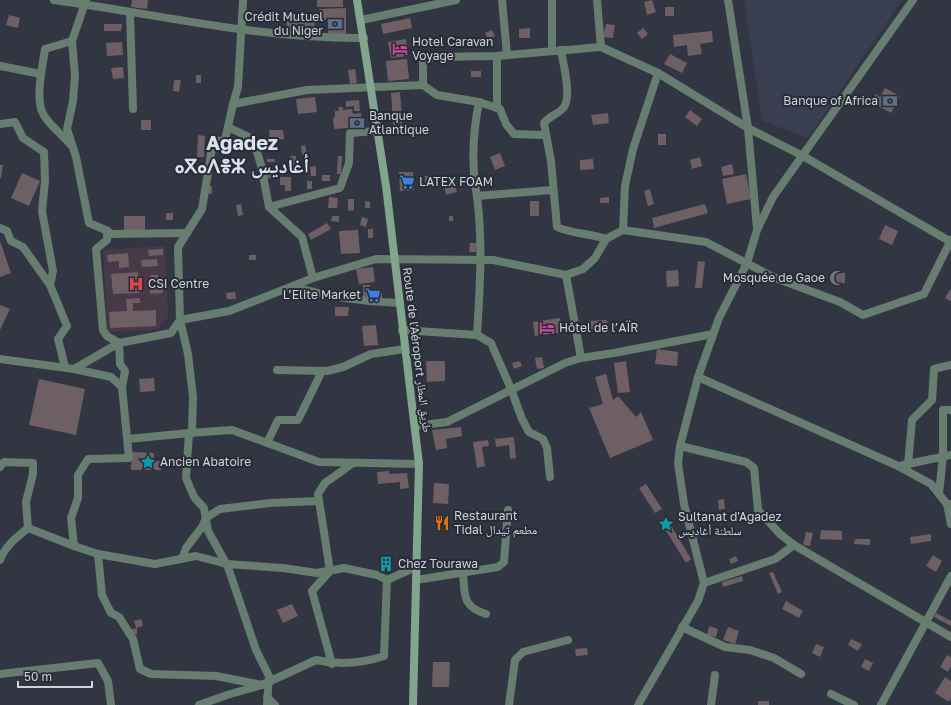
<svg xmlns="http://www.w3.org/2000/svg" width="951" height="705" font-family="'Golos Text','Noto Naskh Arabic','Noto Sans Tifinagh',sans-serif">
  <rect width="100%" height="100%" fill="#323642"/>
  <path fill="#393f50" d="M744 0H902L808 138 762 121Z"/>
  <path fill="#483946" d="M165 246 168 317 157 330 108 332 103 250Z"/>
  <g fill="#6e5f64">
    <path d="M132 0H148L147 9 131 7Z"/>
    <rect x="317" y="0" width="26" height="7"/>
    <path d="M652 0 656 12 647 15 644 2Z"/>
    <rect x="665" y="7" width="9" height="9"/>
    <path d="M346 8V34H328V20H319V9Z"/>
    <path d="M9 15 20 18 18 28 6 25Z"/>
    <path d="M410 18 412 28 383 34 381 24Z"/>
    <path d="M287 19 315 21 314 35 286 32Z"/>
    <path d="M104 24H122L121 31H104Z"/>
    <path d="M606 24 615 25 613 38 603 37Z"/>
    <path d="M530 28V38H519V29Z"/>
    <path d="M643 28 648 34 642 39 637 33Z"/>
    <path d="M492 30 495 36 488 39 485 33Z"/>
    <path d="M712 31 713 42 700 44 702 54 688 56 687 45 674 47 673 35Z"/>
    <path d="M406 39 408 56 391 58 388 42Z"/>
    <path d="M122 42 123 55 107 56 106 43Z"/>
    <path d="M670 54 687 63 682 73 664 64Z"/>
    <path d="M407 59 409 79 388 81 386 61Z"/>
    <path d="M123 67 124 78 113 79 111 68Z"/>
    <path d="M355 69 357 83 350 84 348 70Z"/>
    <rect x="471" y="71" width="10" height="6"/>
    <rect x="196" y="75" width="5" height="8"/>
    <path d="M174 80H181L179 92 173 91Z"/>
    <path d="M885 88 900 96 891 113 871 102 876 94 880 97Z"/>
    <path d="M400 92 403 132 394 133 391 93Z"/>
    <path d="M315 97 317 112 298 114 296 99Z"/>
    <path d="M359 100 360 111H354V106L346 107V101Z"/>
    <path d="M338 107H343V110L352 109 353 114 361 113 363 127 334 129 333 118 335 117V111H339Z"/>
    <path d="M690 110 702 119 697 126 685 117Z"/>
    <path d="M608 113 609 123 593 125 591 115Z"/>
    <rect x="141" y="120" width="10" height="10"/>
    <path d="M269 130H283L284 139 270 140Z"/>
    <rect x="658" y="134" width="8" height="11"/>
    <path d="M198 135 205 136 204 157H197Z"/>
    <path d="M218 142 229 143V148H218Z"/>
    <path d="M305 145 307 155H302L301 146Z"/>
    <path d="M500 153 505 166 495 170 490 157Z"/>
    <rect x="290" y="156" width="6" height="11"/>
    <path d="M338 156H342L341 174H337Z"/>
    <path d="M700 157 702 166 692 169 690 160Z"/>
    <rect x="267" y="159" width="8" height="3"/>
    <path d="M593 159 594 169 580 170V160Z"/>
    <path d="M732 164 734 174 723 176 721 167Z"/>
    <path d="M0 165H3L1 178H0Z"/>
    <path d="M316 166V176H311L310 167Z"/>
    <path d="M270 167 272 178 266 179 264 168Z"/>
    <path d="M399 172H413L414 190 400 191Z"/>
    <path d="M22 173 40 181 29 206 11 198Z"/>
    <path d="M746 174 751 199 727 204 722 179Z"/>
    <rect x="322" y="175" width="8" height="6"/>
    <path d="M425 176H432L431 184 425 183Z"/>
    <path d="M280 177H291V191H285V185H280Z"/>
    <rect x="307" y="181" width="5" height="8"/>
    <path d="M454 182 457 192 446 195 444 184Z"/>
    <rect x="206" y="186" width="6" height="8"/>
    <path d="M650 189 654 204 648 206 644 191Z"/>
    <path d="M329 197 338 198 337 208H328Z"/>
    <path d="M609 197V203H600V198Z"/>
    <path d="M348 199H354V210L348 211Z"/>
    <path d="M365 201 370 202V208H365Z"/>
    <rect x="530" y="201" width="9" height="15"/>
    <path d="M241 204 243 215 238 216 236 205Z"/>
    <path d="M705 204 708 213 654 228 652 218Z"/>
    <rect x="166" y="213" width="7" height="7"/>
    <path d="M124 216H145V232L124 233Z"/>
    <path d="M332 216H339V222L331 221Z"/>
    <rect x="449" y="216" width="4" height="5"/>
    <path d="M362 217 368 219 366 227 360 225Z"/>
    <path d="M327 223 331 229 311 240 308 234Z"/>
    <path d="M885 225 898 231 892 245 879 239Z"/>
    <rect x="368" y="229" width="5" height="9"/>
    <path d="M358 230 360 253 341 254 339 231Z"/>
    <path d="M0 241 11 273 0 277Z"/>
    <path d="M470 243H477L476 252H469Z"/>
    <path d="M163 249V255L149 256 148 250Z"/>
    <path d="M128 253 129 267 119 268V261L108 262 107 255Z"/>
    <rect x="249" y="255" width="7" height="5"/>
    <path d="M157 259 158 266 142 267 141 260Z"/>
    <path d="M698 261 705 262 702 288H695Z"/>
    <path d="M373 267 375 282 359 284 356 269Z"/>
    <path d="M678 270 679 286 667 287 666 271Z"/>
    <path d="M138 272 140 293 113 294 111 274Z"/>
    <rect x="830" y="273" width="15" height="10"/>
    <path d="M150 275H158V282L151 283Z"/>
    <path d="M363 285H370V289H376V292L382 293V300L363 299Z"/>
    <path d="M150 286H163V293L150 294Z"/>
    <path d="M951 288V300L950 301 945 298Z"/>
    <path d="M235 292 236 299H227L226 293Z"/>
    <path d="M140 298V303H133V311L156 310V326L110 328 109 312 127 311 126 299Z"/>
    <path d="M0 305 10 309 0 330Z"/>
    <path d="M335 307H349L348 316H335Z"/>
    <path d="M560 318 563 332 535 336 533 322Z"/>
    <path d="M607 320 608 328 588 330 587 321Z"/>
    <path d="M376 325 378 345 364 346 362 326Z"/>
    <path d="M657 349 678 352 677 366 655 364Z"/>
    <path d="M542 357 544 368 537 369 535 358Z"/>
    <path d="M426 361H445V381L427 382Z"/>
    <path d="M520 361 522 366 514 369 512 363Z"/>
    <path d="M626 361 630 392 618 393 614 363Z"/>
    <path d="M606 374 613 400 618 396 636 417 641 412 653 440 610 458 589 408 603 404 595 377Z"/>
    <path d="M154 378 155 391 140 392 139 379Z"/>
    <path d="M39 379 85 389 76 435 29 425Z"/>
    <path d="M461 427 462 436 446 439 447 448 436 450 432 430Z"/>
    <path d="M514 437 516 458 510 459 509 445 496 447 495 439Z"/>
    <path d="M488 440 489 446 482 447 485 466 477 468 473 442Z"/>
    <path d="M132 452 154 453V461H161V470H131Z"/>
    <path d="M389 471V474L407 473 409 488 400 489V482L378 484 377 472Z"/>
    <path d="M434 483 449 484 448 504 433 503Z"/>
    <path d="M646 484 662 509 655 513 639 488Z"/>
    <path d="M724 499 725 509 719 510 718 500Z"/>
    <path d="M666 517 691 559 686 563 660 521Z"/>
    <path d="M821 530 842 531V540L820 539Z"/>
    <path d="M806 532 813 533 810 546 803 545Z"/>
    <path d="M931 534V541L911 544 910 537Z"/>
    <path d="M855 539H870V545L854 544Z"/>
    <path d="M933 555 942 561 936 572 926 566Z"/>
    <path d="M736 556 738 561 731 564 729 559Z"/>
    <path d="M380 558H392V569H381Z"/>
    <path d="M773 572 782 592 778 594 769 573Z"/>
    <path d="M742 576 743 581 723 587 722 582Z"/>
    <path d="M786 601 803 611 799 618 782 609Z"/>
    <path d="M292 604 298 616 283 623 277 610Z"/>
    <path d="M936 613 951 621V626L934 617Z"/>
    <path d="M141 619 143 626 136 628 134 621Z"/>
    <path d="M709 626 718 629 716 637 707 635Z"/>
    <path d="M728 627 739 631 735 644 723 640Z"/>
    <path d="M137 628V634L132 635 131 629Z"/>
    <path d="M851 639 862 644 858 651 848 645Z"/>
    <path d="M816 644 824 647 820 657 812 653Z"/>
    <path d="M587 648 588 655 576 656 575 649Z"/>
    <path d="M947 655 951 657V666L948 672 940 667Z"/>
    <path d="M865 659 873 663 869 671 861 667Z"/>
    <path d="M433 662H450L449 687H432Z"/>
    <path d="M945 677 951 681V698L949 702 935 693Z"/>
    <rect x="758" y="701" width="11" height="4"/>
  </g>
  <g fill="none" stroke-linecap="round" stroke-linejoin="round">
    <g stroke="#677d6f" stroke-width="8">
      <path d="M54 0C157 14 259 39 364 38"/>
      <path d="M86 0 72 41 75 75 73 101 67 129 76 157 89 223 108 231 107 240 96 249 103 330 107 336 119 343 120 364 125 371 122 387"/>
      <path d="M502 0 507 55"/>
      <path d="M597 0 601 47 658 73 748 128 803 156 951 242"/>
      <path d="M728 0 748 128 757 229"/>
      <path d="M130 13 133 109"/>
      <path d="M361 20 456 0"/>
      <path d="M561 50C563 63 572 96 564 107 559 114 549 116 544 123L551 161 557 227C572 234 590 233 606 239"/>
      <path d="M552 51V0"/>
      <path d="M497 56V108"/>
      <path d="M0 66 41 74 45 49 72 41"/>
      <path d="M41 74C35 117 44 116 71 145"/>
      <path d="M423 85 437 95 479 102 500 109 506 124 514 134 546 135"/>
      <path d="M233 104 238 87 243 0"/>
      <path d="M0 124 15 122 23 138 44 152 45 181 42 211 53 271 50 285 67 326 58 339 65 367"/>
      <path d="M228 127 253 139 261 165 269 207 302 237 313 278"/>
      <path d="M477 196C471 165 473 132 479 102"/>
      <path d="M269 207 340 188 349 163 350 133 377 131"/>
      <path d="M0 228 7 231 11 241 23 247 50 285"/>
      <path d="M623 230 625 186 633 149 658 73"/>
      <path d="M107 234 187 233"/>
      <path d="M566 275 581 358"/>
      <path d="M294 287C329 297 363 302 400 303"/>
      <path d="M402 330 477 335 491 343 511 389 522 419 529 432 543 439 547 448 550 477"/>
      <path d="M477 335C480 286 483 244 477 196L552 190"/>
      <path d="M0 359 74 369 119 343 171 333 180 320 229 311 313 278 376 259 493 260 566 275 583 269 595 258 606 239 623 230 706 242 775 278 840 302 863 315 924 294 951 240"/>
      <path d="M74 369 111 377 122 387 129 458 88 459 78 475V498L71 518 74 546 98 554 102 595 111 613 119 617 133 639 140 669 151 674 216 676 262 685"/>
      <path d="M277 370 327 371 343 367 371 354 405 349"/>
      <path d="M698 377 896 465 931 484 947 504H951"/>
      <path d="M415 426 447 422 565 363 581 358 614 353 713 334"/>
      <path d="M189 433 232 430 319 462 419 464"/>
      <path d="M192 433 193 397 188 354 180 320 178 247 202 209 213 142 225 140 233 104 307 90 423 85V61L433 57 497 56 601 47"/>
      <path d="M128 439 189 433 186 478 194 497 204 508 208 531 228 567 256 650 269 676 267 705"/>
      <path d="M267 443 278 420H298L322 371"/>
      <path d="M680 446 746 462 754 468 758 510 780 534 794 545 951 637"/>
      <path d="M903 465 951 455"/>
      <path d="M908 465 912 420 932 400 934 369 951 365"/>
      <path d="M0 467 4 462 33 463V474L26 502 28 528 74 546"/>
      <path d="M939 494 943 456V410H951"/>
      <path d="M947 504 951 524"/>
      <path d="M98 554 155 564 196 556 227 564 283 568 317 573 344 568 377 575 387 580"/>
      <path d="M182 559 186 548 202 527 206 518 220 509 270 503 319 501"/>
      <path d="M0 560C5 546 17 537 28 528"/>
      <path d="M463 573C465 596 462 606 486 614"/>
      <path d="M416 580 498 567 504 562 508 510"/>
      <path d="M704 583 775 559 794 545"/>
      <path d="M682 627 725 647 750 650 774 658 801 674"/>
      <path d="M332 664 312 591 330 571 318 494 325 483 353 463"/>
      <path d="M0 674 98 663 108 681 111 705"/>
      <path d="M831 694 854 705"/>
      <path d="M267 697 275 705"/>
      <path d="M199 705 227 695 262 685 316 660C338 665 363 663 384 656L387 580 416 567"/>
      <path d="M509 705 515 660 523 652 568 640"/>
      <path d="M638 705 698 601 704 583 684 504 678 463 680 446 698 377 719 318 747 263 757 230 773 197 913 0"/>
      <path d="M711 705 715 675"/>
      <path d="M881 705 951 576"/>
    </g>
    <path stroke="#81a58e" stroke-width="8" d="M357 0 386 186 419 464 413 705"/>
  </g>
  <defs>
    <g id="bank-bare" transform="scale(1.2)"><path d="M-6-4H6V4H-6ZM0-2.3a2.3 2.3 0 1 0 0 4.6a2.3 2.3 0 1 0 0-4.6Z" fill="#5c6f8a" stroke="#282c37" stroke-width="2.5" paint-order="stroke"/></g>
    <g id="hotel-bare" transform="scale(1.2)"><path d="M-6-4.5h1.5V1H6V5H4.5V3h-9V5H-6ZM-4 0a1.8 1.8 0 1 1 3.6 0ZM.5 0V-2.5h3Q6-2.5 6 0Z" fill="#d1479c" stroke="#282c37" stroke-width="2.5" paint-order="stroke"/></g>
    <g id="supermarket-bare" transform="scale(1.2)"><path d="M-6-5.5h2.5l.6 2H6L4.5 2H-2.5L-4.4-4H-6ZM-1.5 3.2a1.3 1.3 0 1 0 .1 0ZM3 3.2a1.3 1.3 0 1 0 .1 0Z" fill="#3f7fe0" stroke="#282c37" stroke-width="2.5" paint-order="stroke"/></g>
    <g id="mosque-bare" transform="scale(1.2)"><path d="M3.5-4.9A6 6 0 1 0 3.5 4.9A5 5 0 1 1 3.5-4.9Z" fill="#6b7280" stroke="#282c37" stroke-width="2.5" paint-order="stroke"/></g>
    <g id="hospital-bare" transform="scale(1.2)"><path d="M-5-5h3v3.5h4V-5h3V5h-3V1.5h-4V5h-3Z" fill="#e0444e" stroke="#282c37" stroke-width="2.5" paint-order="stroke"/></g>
    <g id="sight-bare" transform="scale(1.2)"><path d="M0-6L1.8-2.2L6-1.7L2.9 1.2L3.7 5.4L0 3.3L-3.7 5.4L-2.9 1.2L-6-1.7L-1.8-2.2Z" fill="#0f9aa8" stroke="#282c37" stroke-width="2.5" paint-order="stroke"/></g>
    <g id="restaurant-bare" transform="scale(1.2)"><path d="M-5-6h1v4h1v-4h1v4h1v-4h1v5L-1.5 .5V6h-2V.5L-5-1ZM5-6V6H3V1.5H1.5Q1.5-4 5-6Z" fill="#e8710a" stroke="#282c37" stroke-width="2.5" paint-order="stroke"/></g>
    <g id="building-bare" transform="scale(1.2)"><path d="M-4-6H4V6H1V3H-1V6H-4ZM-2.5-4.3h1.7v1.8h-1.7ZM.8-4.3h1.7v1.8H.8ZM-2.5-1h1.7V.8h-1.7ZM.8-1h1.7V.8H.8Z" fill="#0f9aa8" stroke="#282c37" stroke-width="2.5" paint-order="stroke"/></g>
  </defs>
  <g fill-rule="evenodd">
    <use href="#bank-bare" x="335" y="24"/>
    <use href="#hotel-bare" x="400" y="49"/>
    <use href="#bank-bare" x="890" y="101"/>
    <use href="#bank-bare" x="357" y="123"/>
    <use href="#supermarket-bare" x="407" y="182"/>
    <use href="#mosque-bare" x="837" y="278"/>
    <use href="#hospital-bare" x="136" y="284"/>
    <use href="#supermarket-bare" x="373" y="295"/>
    <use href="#hotel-bare" x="547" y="328"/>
    <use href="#sight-bare" x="148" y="462"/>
    <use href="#restaurant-bare" x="442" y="523"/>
    <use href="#sight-bare" x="666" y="524"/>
    <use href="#building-bare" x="386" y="564"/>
  </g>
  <g text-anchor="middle" stroke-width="4" stroke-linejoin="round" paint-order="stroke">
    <g font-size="12" fill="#cfd2d9" stroke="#282c37" text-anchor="start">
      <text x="323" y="21" text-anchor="end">Crédit Mutuel<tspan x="323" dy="14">du Niger</tspan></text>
      <text x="412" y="46">Hotel Caravan<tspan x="412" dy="14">Voyage</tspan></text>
      <text x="878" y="105" text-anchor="end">Banque of Africa</text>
      <text x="369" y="120">Banque<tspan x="369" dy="14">Atlantique</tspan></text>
      <text x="419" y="186">LATEX FOAM</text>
      <text x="825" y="282" text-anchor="end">Mosquée de Gaoe</text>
      <text x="148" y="288">CSI Centre</text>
      <text x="361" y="299" text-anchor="end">L’Elite Market</text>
      <text x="559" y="332">Hôtel de l’AÏR</text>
      <text x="160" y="466">Ancien Abatoire</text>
      <text x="454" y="520">Restaurant<tspan x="454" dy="14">Tidal مطعم تيدال</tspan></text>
      <text x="678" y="521">Sultanat d'Agadez<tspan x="678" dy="14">سلطنة أغاديس</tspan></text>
      <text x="398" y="568">Chez Tourawa</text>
    </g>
    <g font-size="12" fill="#cfd2d9" stroke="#282c37">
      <text transform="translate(417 350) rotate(83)" y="4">Route de l'Aéroport طريق المطار</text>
    </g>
    <g font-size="20" font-weight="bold" fill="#dbe1ef" stroke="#282c37">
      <text x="242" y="150">Agadez<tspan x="242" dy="23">ⴰⴳⴰⴷⴻⵣ أغاديس</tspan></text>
    </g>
  </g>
  <path d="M18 681v6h74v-6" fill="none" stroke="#cfd2d9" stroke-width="2"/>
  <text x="24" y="681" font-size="12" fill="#cfd2d9" stroke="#282c37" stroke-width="3" paint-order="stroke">50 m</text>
</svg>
